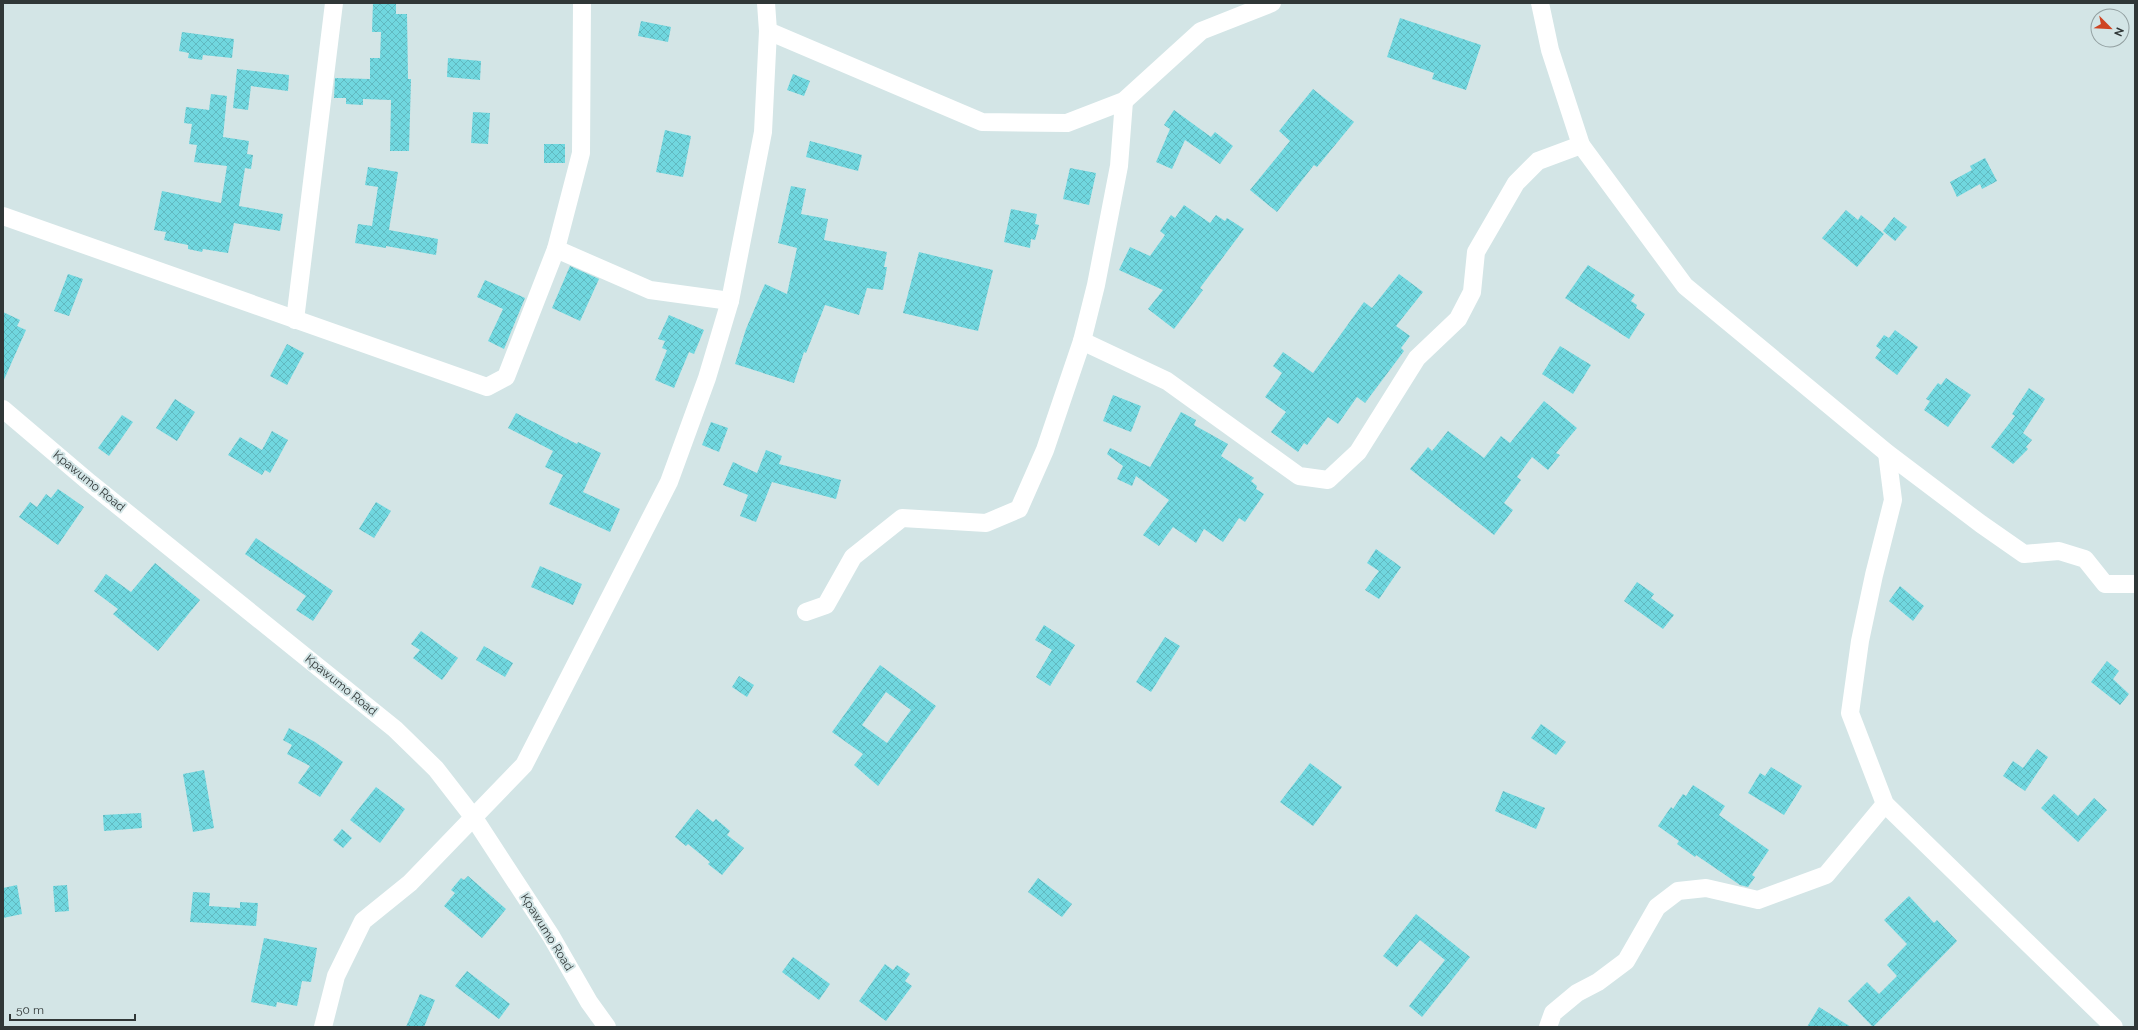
<svg xmlns="http://www.w3.org/2000/svg" width="2138" height="1030" font-family="Raleway,sans-serif">
  <defs>
    <pattern id="building-cross-hatch" width="8" height="8" patternUnits="userSpaceOnUse"><rect width="8" height="8" fill="#70d7df"/><path d="M0 0l8 8M0 8l8-8" fill="none" stroke="#61b9c0"/></pattern>
  </defs>
  <rect width="100%" height="100%" fill="#d3e5e6"/>
  <g fill="url(#building-cross-hatch)" fill-rule="evenodd">
    <path d="M373 3H396V14H407L408 79H411L409 151H390L391 100 363 99V105L346 104V98H334L335 78 370 79V58H380L381 32H372Z"/>
    <path d="M1400 18 1481 45 1466 90 1432 79 1434 73 1387 57Z"/>
    <path d="M641 21 671 27 668 42 638 36Z"/>
    <path d="M182 32 234 39 232 58 203 55 202 60 188 58 189 53 179 51Z"/>
    <path d="M448 58 481 61 480 80 447 77Z"/>
    <path d="M237 69 289 75 288 91 251 86 248 110 233 108Z"/>
    <path d="M793 74 810 81 804 96 787 90Z"/>
    <path d="M1313 89 1354 122 1317 167 1314 165 1277 212 1250 190 1290 141 1279 131Z"/>
    <path d="M211 94 227 96 223 137 249 141 247 154 253 155 251 169 245 168 239 206 283 214 280 231 234 223 228 253 203 249 202 252 188 249V245L164 240 166 232 154 230 162 191 221 203 227 166 194 162 197 145 189 144 192 124 184 123 186 107 209 110Z"/>
    <path d="M1174 110 1211 137 1215 132 1233 146 1220 164 1185 140 1172 169 1156 162 1170 129 1164 125Z"/>
    <path d="M473 112 490 113 488 144 471 143Z"/>
    <path d="M665 130 691 136 683 177 656 172Z"/>
    <path d="M810 141 862 155 858 171 806 157Z"/>
    <rect x="544" y="144" width="21" height="19"/>
    <path d="M1985 158 1997 181 1982 189 1980 184 1957 197 1950 182 1972 170 1970 166Z"/>
    <path d="M368 167 398 172 389 230 438 239 436 255 386 246V248L355 243 358 224 372 226 378 187 365 185Z"/>
    <path d="M1070 168 1096 173 1089 205 1063 199Z"/>
    <path d="M791 186 806 189 801 214 828 219 824 240 887 252 884 267H887L883 290 867 288 859 315 825 305 806 353 804 352 794 383 735 364 746 329 765 284 787 294 797 248 778 243Z"/>
    <path d="M1184 205 1210 223 1216 215 1225 221 1227 218 1244 229 1200 288 1203 290 1174 329 1148 309 1163 290 1119 270 1130 247 1150 256 1165 235 1160 231 1171 215 1175 218Z"/>
    <path d="M1011 209 1037 214 1035 224 1039 225 1035 240 1031 239 1030 248 1004 242Z"/>
    <path d="M1846 210 1858 220 1861 215 1884 234 1857 267 1822 238Z"/>
    <path d="M1894 217 1907 227 1895 241 1883 231Z"/>
    <path d="M919 252 993 270 978 331 903 313Z"/>
    <path d="M1588 265 1635 295 1631 301 1637 305 1636 308 1645 314 1629 339 1565 298Z"/>
    <path d="M570 266 599 279 580 321 552 308Z"/>
    <path d="M68 274 83 279 69 316 54 311Z"/>
    <path d="M1399 274 1423 292 1396 326 1410 336 1401 348 1404 351 1365 403 1357 397 1338 424 1328 417 1307 445 1304 443 1298 452 1271 432 1286 412 1265 397 1282 373 1273 366 1283 352 1313 373 1364 302 1372 308Z"/>
    <path d="M485 280 525 298 504 349 488 341 503 309 477 297Z"/>
    <path d="M3 312 20 320 17 326 26 330 3 382Z"/>
    <path d="M669 315 704 330 694 354 689 352 674 388 655 380 667 350 662 348 665 341 658 339Z"/>
    <path d="M1895 330 1918 347 1897 375 1875 358 1881 350 1876 346 1884 335 1889 338Z"/>
    <path d="M287 344 304 353 287 385 270 376Z"/>
    <path d="M1560 346 1591 365 1573 394 1542 374Z"/>
    <path d="M1946 378 1971 395 1948 427 1924 410 1930 401 1926 399 1938 383 1941 385Z"/>
    <path d="M2029 388 2045 399 2023 433 2032 440 2026 447 2028 449 2013 464 1991 447 2015 416 2012 414Z"/>
    <path d="M1113 395 1141 406 1131 432 1103 421Z"/>
    <path d="M175 399 195 412 177 441 156 428Z"/>
    <path d="M1544 401 1577 428 1556 453 1560 455 1548 470 1532 457 1517 477 1521 480 1504 503 1513 510 1494 535 1410 469 1428 447 1432 451 1448 431 1484 458 1501 436 1510 443Z"/>
    <path d="M1181 412 1196 420 1194 425 1228 444 1221 456 1254 478 1251 481 1257 486 1256 489 1264 494 1245 522 1239 518 1223 542 1204 529 1196 543 1173 527 1159 546 1143 535 1169 500 1136 476 1132 486 1117 479 1123 466 1107 454 1110 448 1150 467Z"/>
    <path d="M516 413 577 444 578 442 601 453 583 492 620 509 610 532 549 504 563 475 545 467 553 451 508 428Z"/>
    <path d="M122 415 133 422 109 456 98 448Z"/>
    <path d="M711 422 728 428 719 452 702 445Z"/>
    <path d="M272 431 288 440 270 473 265 470 262 475 228 455 240 437 262 450Z"/>
    <path d="M766 450 782 456 779 464 841 480 836 499 772 482 756 522 740 516 748 495 723 485 733 462 757 473Z"/>
    <path d="M58 489 84 507 58 545 19 517 30 502 37 507 46 494 51 498Z"/>
    <path d="M376 502 391 511 374 538 359 529Z"/>
    <path d="M256 538 333 591 313 621 296 610 306 596 245 554Z"/>
    <path d="M1376 549 1401 567 1379 599 1365 590 1379 571 1367 563Z"/>
    <path d="M155 563 200 600 158 651 113 614 118 609 94 591 106 574 131 592Z"/>
    <path d="M540 566 582 584 573 605 531 587Z"/>
    <path d="M1637 582 1654 594 1651 598 1674 615 1663 629 1624 601Z"/>
    <path d="M1900 586 1924 606 1913 621 1889 601Z"/>
    <path d="M1044 625 1075 645 1050 686 1036 677 1052 650 1035 640Z"/>
    <path d="M421 631 458 658 442 680 413 658 420 650 411 644Z"/>
    <path d="M1165 637 1180 646 1151 692 1136 682Z"/>
    <path d="M484 646 513 663 505 677 476 660Z"/>
    <path d="M2107 661 2119 671 2113 679 2129 694 2120 705 2091 682Z"/>
    <path d="M880 665 936 706 878 786 854 765 863 754 832 732ZM886 692 911 710 887 743 862 725Z"/>
    <path d="M739 676 754 685 747 697 732 687Z"/>
    <path d="M1541 724 1566 742 1556 755 1531 738Z"/>
    <path d="M289 728 315 742 343 762 320 797 298 783 310 766 287 754 292 745 283 740Z"/>
    <path d="M2037 749 2048 757 2025 791 2003 776 2013 761 2023 768Z"/>
    <path d="M1310 763 1342 787 1313 826 1280 802Z"/>
    <path d="M1771 767 1802 786 1784 815 1748 793 1760 773 1765 776Z"/>
    <path d="M204 770 214 828 193 832 183 774Z"/>
    <path d="M1693 785 1725 806 1719 815 1769 850 1752 875 1755 877 1748 887 1740 885 1696 855 1695 857 1677 844 1679 841 1658 826 1671 807 1673 809 1683 794 1686 796Z"/>
    <path d="M376 787 405 809 380 843 350 820Z"/>
    <path d="M1503 791 1545 808 1536 829 1495 811Z"/>
    <path d="M2054 794 2078 816 2094 798 2107 810 2078 842 2041 808Z"/>
    <path d="M697 809 713 822 716 819 730 831 727 835 744 848 722 875 708 864 710 862 688 844 686 846 675 837Z"/>
    <path d="M141 813 142 828 104 831 103 815Z"/>
    <path d="M342 829 352 838 343 848 333 840Z"/>
    <path d="M468 876 506 909 482 938 444 906 455 893 451 890 461 878 464 880Z"/>
    <path d="M1038 878 1072 904 1062 917 1028 892Z"/>
    <path d="M17 885 22 914 3 918V888Z"/>
    <path d="M67 885 69 911 55 912 53 886Z"/>
    <path d="M193 892 210 893 209 906 240 908V902L258 903 256 926 190 922Z"/>
    <path d="M1909 896 1934 923 1937 920 1957 941 1873 1027 1848 1001 1867 982 1879 994 1897 976 1887 965 1907 944 1884 920Z"/>
    <path d="M1416 914 1470 957 1422 1017 1409 1006 1445 960 1420 940 1397 967 1383 956Z"/>
    <path d="M264 938 317 948 311 982 302 981 297 1006 277 1002 276 1007 251 1002Z"/>
    <path d="M793 957 830 984 819 1000 782 972Z"/>
    <path d="M885 964 893 970 897 965 910 974 905 981 912 986 886 1021 859 1001Z"/>
    <path d="M467 971 510 1004 499 1019 455 986Z"/>
    <path d="M420 994 435 1000 424 1027H406Z"/>
    <path d="M1819 1007 1851 1027H1807Z"/>
  </g>
  <g fill="none" stroke-linecap="round" stroke-linejoin="round">
    <g stroke="#fff" stroke-width="18">
      <path d="M1540 3 1550 50 1581 145 1685 286 1887 453 1981 524 2024 554 2059 551 2085 559 2105 584H2135"/>
      <path d="M768 31 982 122 1067 123 1124 101 1201 31 1272 3"/>
      <path d="M3 216 487 387 506 377 556 249 581 153 582 3"/>
      <path d="M556 249 650 290 730 301"/>
      <path d="M295 320 334 3"/>
      <path d="M1082 341 1167 381 1299 476 1328 480 1358 452 1417 358 1458 319 1472 292 1476 252 1516 183 1538 161 1581 145"/>
      <path d="M3 409 90 483 395 729 436 769 474 818 551 936 589 1002 607 1027"/>
      <path d="M1887 453 1893 500 1874 575 1860 641 1850 713 1885 804 2114 1027"/>
      <path d="M806 612 826 605 853 557 902 518 986 523 1019 509 1045 450 1082 341 1096 285 1119 166 1124 101"/>
      <path d="M323 1027 336 976 363 921 410 883 524 765 669 482 707 378 730 301 763 132 768 31 766 3"/>
      <path d="M1548 1027 1553 1013 1577 993 1598 982 1626 961 1657 907 1678 891 1706 888 1758 900 1826 875 1885 804"/>
    </g>
  </g>
  <g text-anchor="middle" stroke-width="4" stroke-linejoin="round" paint-order="stroke">
    <g font-size="12" fill="#303737" stroke="#d3e5e6">
      <text transform="translate(89 481) rotate(39)" y="4">Kpawumo Road</text>
      <text transform="translate(341 685) rotate(39)" y="4">Kpawumo Road</text>
      <text transform="translate(547 932) rotate(58)" y="4">Kpawumo Road</text>
    </g>
  </g>
  <rect width="2138" height="1030" fill="none" stroke="#303737" stroke-width="8"/>
  <g transform="translate(2110 28) rotate(114)"><circle r="19" fill="#d3e5e6" stroke="#929fa0"/>
  <path d="M0-3L7 15L0 10L-7 15Z" fill="#ce4422"/>
  <text y="-6" font-size="11" font-weight="bold" text-anchor="middle" fill="#303737">N</text>
  </g>
  <path d="M10 1014v6h125v-6" fill="none" stroke="#303737" stroke-width="2"/>
  <text x="16" y="1014" font-size="12" fill="#303737" stroke="#d3e5e6" stroke-width="3" paint-order="stroke">50 m</text>
</svg>
